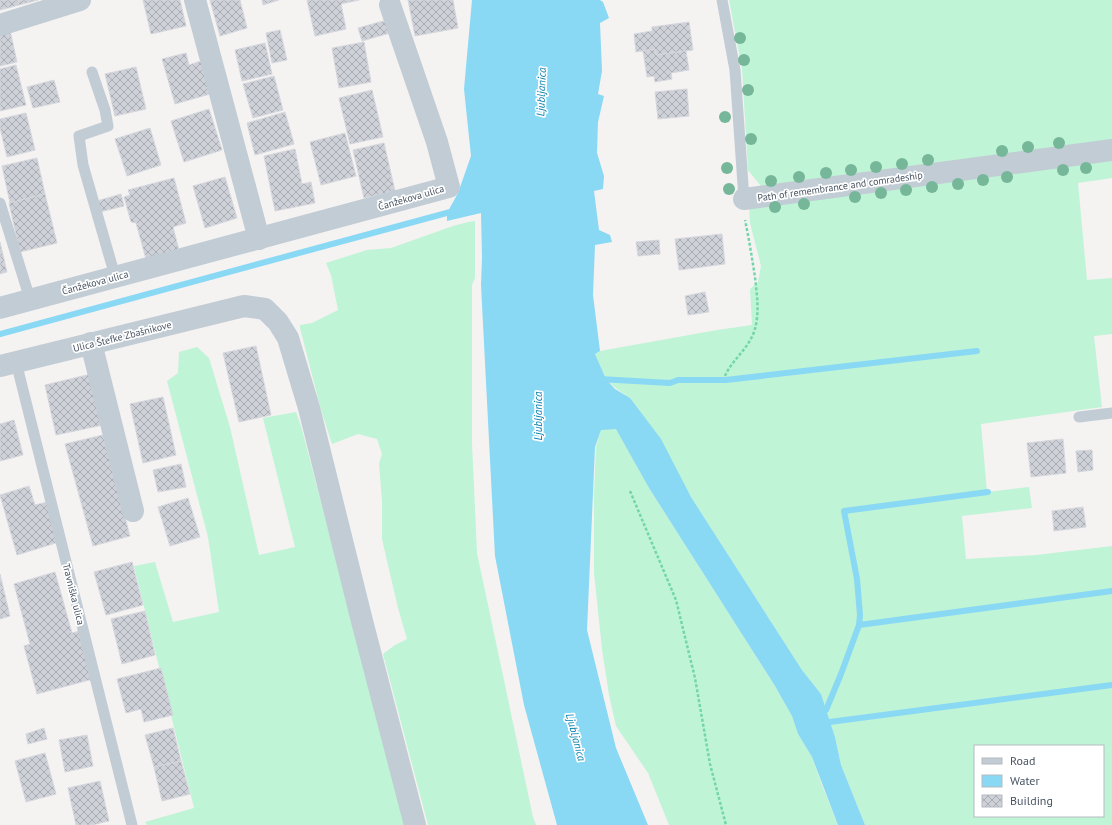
<svg xmlns="http://www.w3.org/2000/svg" width="1112" height="825" font-family="'PT Sans',sans-serif">
  <defs>
    <pattern id="building-cross-hatch" width="8" height="8" patternUnits="userSpaceOnUse"><rect width="8" height="8" fill="#ced1d8"/><path d="M0 0l8 8M0 8l8-8" fill="none" stroke="#a9acb3"/></pattern>
  </defs>
  <rect width="100%" height="100%" fill="#f5f2f2"/>
  <g fill="#bff4d6" fill-rule="evenodd">
    <path d="M729 0H1112V143L764 190 748 170 742 69Z"/>
    <path d="M1112 157V178L1078 183 1087 280 1112 278V334L1094 336 1102 407 981 424 987 492 1029 487 1032 508 962 516 966 559 1036 555 1112 546V825H865L841 765 835 737 821 694 802 670 691 497 630 398C607 383 605 379 595 354L600 351 717 330 752 325 750 289 758 282 761 266 750 223 749 205ZM975 746H1103V816H975Z"/>
    <path d="M475 221V278L472 285V443L477 553 533 817 536 825H428L383 654 395 645 407 639 398 608 382 539V501L379 464 382 454 377 439 358 434 332 444 321 410 300 328V325L312 323 338 310 331 275 326 263 367 250 391 248 453 226 468 222Z"/>
    <path d="M197 347 209 358 230 427 259 555 295 547 263 418 296 412 301 426 406 825H147L145 822 194 808 134 566 155 562 173 622 219 612 208 537 167 381 178 373 179 352Z"/>
    <path d="M601 429H617L649 488 775 686 792 716 798 734 812 757 822 785 838 825H669L648 773 616 726 609 695 602 649 594 573V495L596 447Z"/>
  </g>
  <path fill="#89d8f4" d="M472 0H600L603 2 609 18 600 23 602 71 598 94 604 96 598 122 597 153 604 176 603 189 594 191 599 230 610 235 612 242 595 245 593 295 600 351 595 354 606 379 615 389 630 398 661 439 691 497 802 670 821 694 835 737 841 765 865 825H838L812 757 798 734 792 716 775 686 649 488 616 429 601 430 595 447 587 630 616 748 648 825H557L524 705 495 556 481 285 482 258 481 213 447 221V213L458 193 471 156 464 89Z"/>
  <g fill="none" stroke-linecap="round" stroke-linejoin="round">
    <g stroke="#89d8f4" stroke-width="6">
      <path d="M0 334 454 211"/>
      <path d="M599 379 670 383 678 380H726L977 351"/>
      <path d="M859 625 1112 591"/>
      <path d="M820 712 826 710 841 674 859 625 860 615 857 579 844 511 988 492"/>
      <path d="M822 723 1112 685"/>
    </g>
  </g>
  <g fill="url(#building-cross-hatch)" stroke="#d6d8de">
    <path d="M0 0H18L19 5 0 10Z"/>
    <path d="M18 0H38L19 5Z"/>
    <path d="M143 0H180L186 26 151 34Z"/>
    <path d="M210 0H240L247 28 220 36Z"/>
    <path d="M262 0H279L263 5Z"/>
    <path d="M307 0H359L341 4 346 29 315 36Z"/>
    <path d="M408 0H453L458 28 415 36Z"/>
    <path d="M387 20 390 33 362 41 358 28Z"/>
    <path d="M689 22 693 50 656 55 655 49 636 52 634 34 652 31V27Z"/>
    <path d="M10 30 17 62 0 66V32Z"/>
    <path d="M280 30 287 60 272 63 266 33Z"/>
    <path d="M364 42 371 82 339 88 332 48Z"/>
    <path d="M265 43 272 74 242 81 235 50Z"/>
    <path d="M655 49 656 55 686 51 689 70 671 73 672 79 655 82 654 76 647 77 643 51Z"/>
    <path d="M186 53 189 65 201 61 210 94 175 104 162 59Z"/>
    <path d="M16 65 26 105 0 111V69Z"/>
    <path d="M136 67 146 109 115 116 105 74Z"/>
    <path d="M274 76 283 110 253 118 243 84Z"/>
    <path d="M54 80 60 102 33 108 27 87Z"/>
    <path d="M687 89 689 116 658 119 655 92Z"/>
    <path d="M372 90 383 137 350 144 339 98Z"/>
    <path d="M209 109 222 150 184 162 171 121Z"/>
    <path d="M285 112 294 144 255 155 247 123Z"/>
    <path d="M26 113 35 150 7 157 0 128V119Z"/>
    <path d="M150 128 161 165 127 176 115 139Z"/>
    <path d="M345 133 356 176 321 185 310 142Z"/>
    <path d="M384 143 395 191 364 198 353 150Z"/>
    <path d="M295 149 302 184 311 182 315 203 275 211 264 156Z"/>
    <path d="M37 158 45 194 10 203 2 166Z"/>
    <path d="M225 177 237 218 205 228 193 186Z"/>
    <path d="M174 178 186 223 173 227 179 250 146 259 136 223 131 222 124 197 130 195 128 190Z"/>
    <path d="M45 194 57 243 20 252 9 203Z"/>
    <path d="M121 194 124 206 100 212 97 201Z"/>
    <path d="M722 234 725 264 679 270 675 239Z"/>
    <path d="M659 240 660 254 638 256 636 242Z"/>
    <path d="M0 242 7 272 0 274Z"/>
    <path d="M705 292 709 312 688 315 685 296Z"/>
    <path d="M256 346 271 415 239 422 223 353Z"/>
    <path d="M91 374 103 425 56 435 45 385Z"/>
    <path d="M163 397 176 455 143 463 130 404Z"/>
    <path d="M14 420 23 455 0 461V424Z"/>
    <path d="M103 435 130 536 93 546 65 444Z"/>
    <path d="M1063 439 1066 473 1031 477 1027 443Z"/>
    <path d="M1092 450 1093 470 1078 472 1076 451Z"/>
    <path d="M181 464 186 487 158 492 153 470Z"/>
    <path d="M29 486 35 505 47 502 59 542 17 555 0 495Z"/>
    <path d="M188 498 200 537 170 546 158 507Z"/>
    <path d="M1083 507 1086 527 1054 531 1052 511Z"/>
    <path d="M132 562 143 605 106 615 94 572Z"/>
    <path d="M55 572 72 633 80 631 93 679 37 694 24 646 30 644 14 584Z"/>
    <path d="M0 574 10 616 0 619Z"/>
    <path d="M145 611 155 655 122 664 111 619Z"/>
    <path d="M161 668 173 715 144 722 141 709 126 713 117 679Z"/>
    <path d="M44 728 47 739 28 744 26 734Z"/>
    <path d="M173 728 181 761 154 767 145 735Z"/>
    <path d="M87 735 93 766 65 772 59 740Z"/>
    <path d="M45 753 56 794 26 802 15 761Z"/>
    <path d="M181 761 190 794 162 801 154 767Z"/>
    <path d="M100 781 109 821 92 825H76L68 788Z"/>
  </g>
  <g fill="none" stroke-linecap="round" stroke-linejoin="round">
    <g stroke="#73d6ab" stroke-width="2.5" stroke-dasharray="3 2" stroke-linecap="butt">
      <path d="M725 376C732 360 748 349 754 332 760 314 757 296 755 277 752 258 749 239 745 220"/>
      <path d="M630 491 676 600 695 678 710 764 726 825"/>
    </g>
    <g stroke="#c2ccd5" stroke-width="11">
      <path d="M722 0 735 70 744 199"/>
      <path d="M92 72 105 110 108 126 79 136 83 165 115 276"/>
      <path d="M0 203 30 299"/>
      <path d="M16 362 132 825"/>
      <path d="M1079 417 1112 413"/>
    </g>
    <g stroke="#c2ccd5" stroke-width="22">
      <path d="M195 0 259 239"/>
      <path d="M0 25 80 0"/>
      <path d="M744 199 1112 150"/>
      <path d="M0 308 449 187 437 142 390 5"/>
      <path d="M91 343 133 511"/>
      <path d="M0 366 244 306 265 309 278 322 288 338 309 408 362 621 415 825"/>
    </g>
  </g>
  <g fill="#76b79a">
    <circle cx="740" cy="38" r="6"/>
    <circle cx="744" cy="60" r="6"/>
    <circle cx="748" cy="90" r="6"/>
    <circle cx="725" cy="117" r="6"/>
    <circle cx="751" cy="139" r="6"/>
    <circle cx="1059" cy="143" r="6"/>
    <circle cx="1028" cy="147" r="6"/>
    <circle cx="1002" cy="151" r="6"/>
    <circle cx="928" cy="160" r="6"/>
    <circle cx="902" cy="164" r="6"/>
    <circle cx="876" cy="167" r="6"/>
    <circle cx="727" cy="168" r="6"/>
    <circle cx="1086" cy="168" r="6"/>
    <circle cx="851" cy="170" r="6"/>
    <circle cx="1063" cy="170" r="6"/>
    <circle cx="826" cy="173" r="6"/>
    <circle cx="799" cy="177" r="6"/>
    <circle cx="1007" cy="177" r="6"/>
    <circle cx="983" cy="180" r="6"/>
    <circle cx="771" cy="181" r="6"/>
    <circle cx="958" cy="184" r="6"/>
    <circle cx="932" cy="187" r="6"/>
    <circle cx="729" cy="189" r="6"/>
    <circle cx="906" cy="190" r="6"/>
    <circle cx="881" cy="193" r="6"/>
    <circle cx="855" cy="197" r="6"/>
    <circle cx="804" cy="204" r="6"/>
    <circle cx="775" cy="207" r="6"/>
  </g>
  <g text-anchor="middle" stroke-width="3.5" stroke-linejoin="round" paint-order="stroke">
    <g font-size="10" fill="#485462" stroke="#fff">
      <text transform="translate(840 186) rotate(-8)" y="4">Path of remembrance and comradeship</text>
      <text transform="translate(411 197) rotate(-16)" y="4">Čanžekova ulica</text>
      <text transform="translate(95 282) rotate(-15)" y="4">Čanžekova ulica</text>
      <text transform="translate(122 336) rotate(-14)" y="4">Ulica Štefke Zbašnikove</text>
      <text transform="translate(74 594) rotate(76)" y="4">Travniška ulica</text>
    </g>
    <g font-size="11" font-style="italic" fill="#027eac" stroke="#fff">
      <text transform="translate(541 92) rotate(-88)" y="4">Ljubljanica</text>
      <text transform="translate(538 416) rotate(-90)" y="4">Ljubljanica</text>
      <text transform="translate(576 737) rotate(75)" y="4">Ljubljanica</text>
    </g>
  </g>
  <rect x="974" y="745" width="130" height="72" fill="#ffffff" stroke="#b6bbc0"/>
  <rect x="982" y="758" width="20" height="6" fill="#c2ccd5" stroke="#b6bbc0"/>
  <text x="1010" y="765" font-size="12" fill="#485462">Road</text>
  <rect x="982" y="775" width="20" height="12" fill="#89d8f4" stroke="#b6bbc0"/>
  <text x="1010" y="785" font-size="12" fill="#485462">Water</text>
  <rect x="982" y="795" width="20" height="12" fill="url(#building-cross-hatch)" stroke="#b6bbc0"/>
  <text x="1010" y="805" font-size="12" fill="#485462">Building</text>
</svg>
